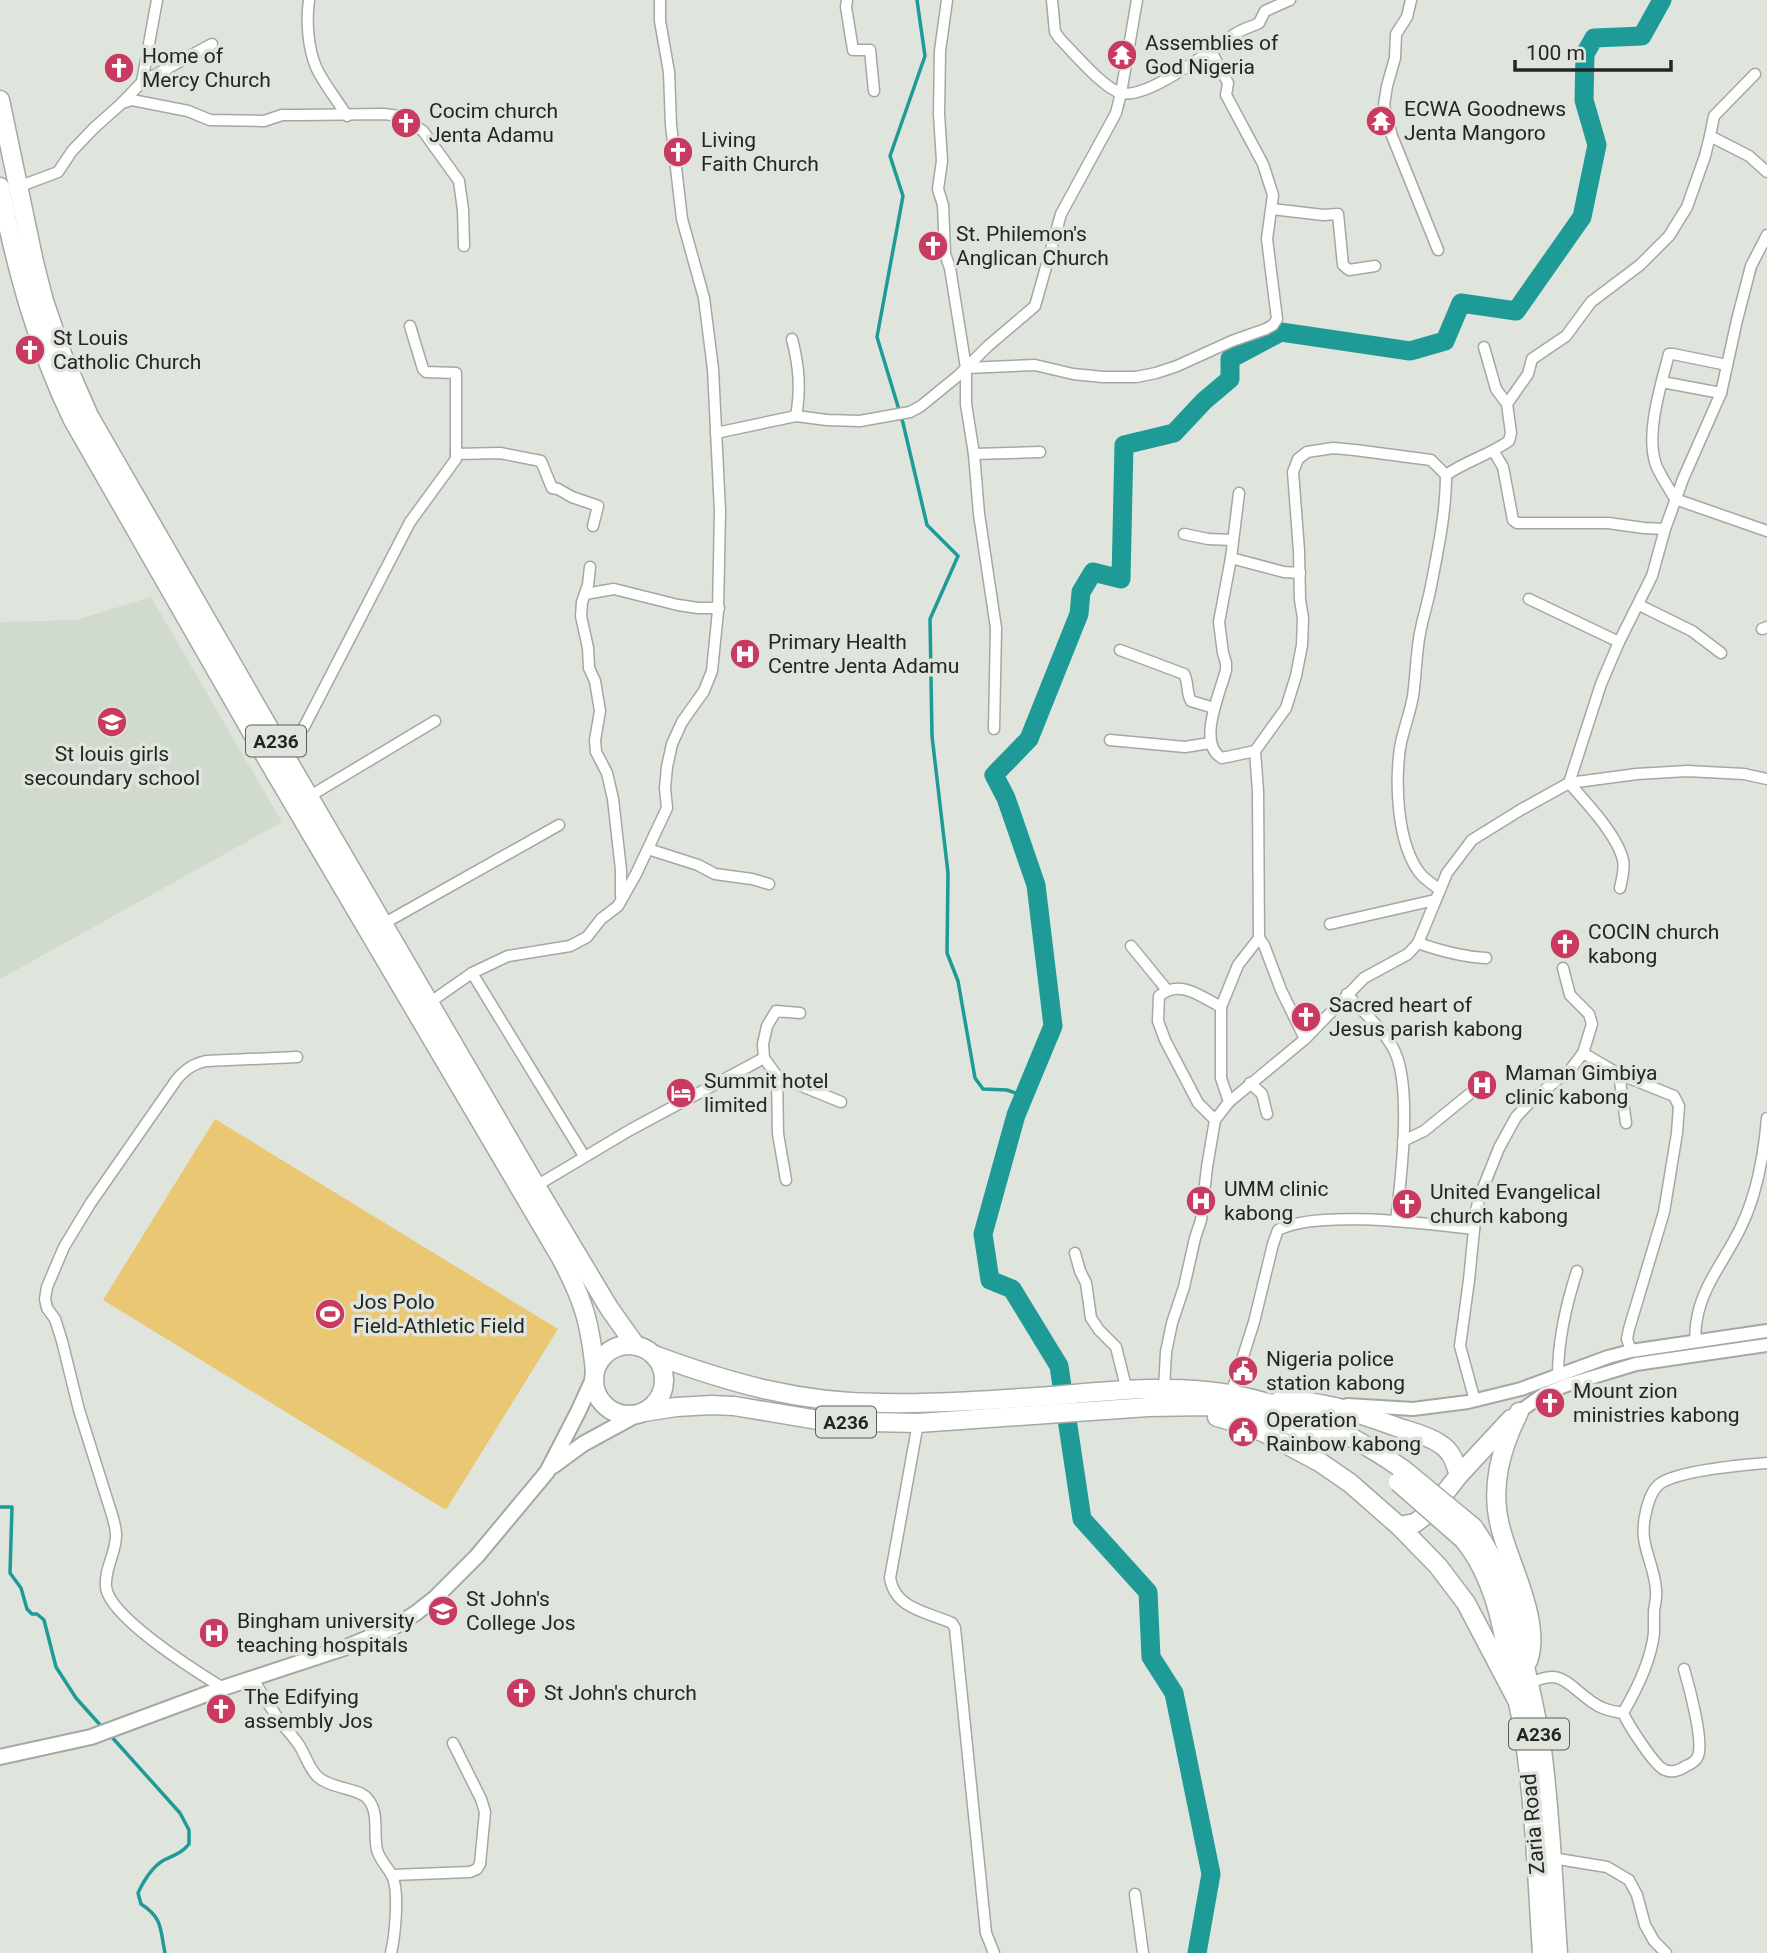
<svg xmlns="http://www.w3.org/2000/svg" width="1767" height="1953" font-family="Roboto,sans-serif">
  <rect width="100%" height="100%" fill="#dfe5dd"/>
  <path fill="#d0dacd" d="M151 597 282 822 0 979V622L76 620Z"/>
  <path fill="#eac772" d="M215 1119 558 1329 446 1510 103 1300Z"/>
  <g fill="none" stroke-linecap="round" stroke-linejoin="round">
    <g stroke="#1f9b97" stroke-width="3.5">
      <path d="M917 0 925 56 890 156 903 196 877 337 903 423 927 525 958 556 930 619 932 736 948 873 947 953 958 981 975 1078 983 1089 1007 1090 1024 1096"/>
      <path d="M0 1507H12L10 1573 21 1588 27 1609 32 1614H37L44 1620 56 1667 76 1698 102 1727"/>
      <path d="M110 1735 180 1813 189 1830V1844C182 1853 174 1855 164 1860 152 1867 144 1880 138 1893L141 1904C163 1918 160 1929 165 1953"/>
    </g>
    <path stroke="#1f9b97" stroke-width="19" d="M1197 1953 1211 1874 1174 1693 1151 1657 1148 1592 1082 1519 1059 1366 1012 1289 990 1280 983 1234 1016 1115 1053 1026 1036 885 1006 798 994 775 1029 739 1079 614 1081 592 1093 572 1121 579 1124 445 1174 433 1204 401 1230 379V359L1281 332 1410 351 1445 341 1461 303 1516 311 1582 217 1597 145 1584 100 1585 54 1594 38 1642 36 1662 0"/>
    <g stroke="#a3a9a2" stroke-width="13">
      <g id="street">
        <path d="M309 0C306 21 308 48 316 67 323 83 338 101 347 116"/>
        <path d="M847 0 846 7 853 50H870L874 91"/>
        <path d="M947 0 940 51 939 114 942 161 938 189 943 205 945 254 950 268 966 368V404L974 454 979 514 996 628 994 729"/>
        <path d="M1052 0 1055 32 1060 39C1074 53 1103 88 1121 93 1148 100 1211 49 1235 34 1242 29 1251 27 1259 23L1265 11 1290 0"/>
        <path d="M1411 0 1407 17 1396 34 1395 58 1387 86 1384 105 1392 136 1438 250"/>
        <path d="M142 82 157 0"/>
        <path d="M122 103 142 82 212 44"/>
        <path d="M1710 136 1714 116 1755 74"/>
        <path d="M18 187 58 172 72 151 94 128 122 103 132 100 188 111 210 120 264 121 282 115H300L384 114 399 116 423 131 459 181 463 210 464 246"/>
        <path d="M1272 209 1323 215 1338 214 1343 265 1349 270 1375 266"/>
        <path d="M792 339C799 366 801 389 796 416"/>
        <path d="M1484 347 1496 389 1507 404"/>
        <path d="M1727 365 1673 354H1669C1661 385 1645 434 1656 465 1661 477 1669 488 1675 499L1767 531"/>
        <path d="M966 368 1035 365 1073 374 1103 377H1136L1156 373 1177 366 1232 341 1266 329 1273 325 1277 319 1267 239 1273 195 1263 164 1226 95 1228 83 1211 51"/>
        <path d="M1662 382 1721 393"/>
        <path d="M716 433 796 416 827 420 860 421 910 412 921 406 959 375 988 346 1035 306 1061 214 1116 113 1121 93 1137 0"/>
        <path d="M1494 452 1503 467 1512 515 1513 520 1517 523H1608L1644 528 1665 529"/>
        <path d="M456 454 500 453 541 461 552 488 558 489 572 497 598 506 593 526"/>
        <path d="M974 454 1040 452"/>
        <path d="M1239 493 1231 558 1219 622 1223 653 1226 663V670C1221 691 1196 744 1222 758L1255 751"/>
        <path d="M1184 534 1208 539 1233 540"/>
        <path d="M1231 558 1284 572 1300 573"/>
        <path d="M590 567 588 585 582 602 581 616 588 648 589 668 595 681 600 711 595 740 596 752 607 773 613 799 621 870V896"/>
        <path d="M585 594 614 589 678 605 698 608H719"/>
        <path d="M1529 599 1619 642"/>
        <path d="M1639 605 1692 631 1721 653"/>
        <path d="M1762 629 1767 627"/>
        <path d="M1120 650 1184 674C1189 683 1186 693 1191 701L1214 708"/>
        <path d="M1110 740 1185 747 1210 743"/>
        <path d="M278 750 293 740 304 727 410 522 456 459V373L426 372 423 369 410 326"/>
        <path d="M310 796 435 721"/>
        <path d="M648 849 698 865 715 874 752 879 769 884"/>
        <path d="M1620 888C1622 879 1625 869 1623 860 1617 835 1586 802 1569 783L1601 684 1619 642 1652 576 1665 529 1683 479 1721 393 1737 320 1751 266 1767 235"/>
        <path d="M1439 889C1432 884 1424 879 1419 872 1397 842 1395 784 1400 748 1403 730 1410 714 1413 696 1416 675 1416 654 1420 633 1423 617 1428 602 1431 586 1438 550 1446 512 1446 475 1466 461 1489 455 1509 441L1511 433 1507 404 1528 374 1532 359 1566 336 1591 302 1640 265 1669 236 1687 207 1705 156 1710 136 1749 156 1767 172"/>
        <path d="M383 924 559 825"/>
        <path d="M1330 924 1435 900"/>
        <path d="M1418 943C1441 951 1462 957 1486 958"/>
        <path d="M1131 946 1167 990"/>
        <path d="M472 973 584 1156"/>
        <path d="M1347 994C1361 1010 1383 1029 1393 1048 1413 1083 1401 1179 1396 1221"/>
        <path d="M429 1003 472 973 508 956 570 946 587 937 601 919 618 906 636 874 667 808 665 788 667 767 672 744 682 722 704 691 712 671 718 611 720 511 713 369 704 298 682 219 671 125 669 72 660 21V0"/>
        <path d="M1305 1039 1281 990 1264 945 1259 938 1258 791 1255 751 1286 708 1296 676 1302 645 1303 618 1300 600 1299 551 1293 472 1298 459 1307 452 1333 448 1355 450 1431 460 1446 475"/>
        <path d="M1583 1053 1619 1074 1674 1096 1679 1106 1677 1133 1664 1212 1629 1329 1627 1339 1631 1351"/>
        <path d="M1619 1074 1626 1123"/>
        <path d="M777 1076 841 1102"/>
        <path d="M1250 1083 1262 1094 1267 1114"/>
        <path d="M1229 1102 1221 1078V1007L1238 965 1259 938"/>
        <path d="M1215 1120 1198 1103 1165 1040 1158 1021 1159 996C1180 979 1200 996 1221 1007"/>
        <path d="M1403 1141 1424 1131 1472 1092"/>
        <path d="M786 1180 778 1134 777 1076 764 1058 763 1044 767 1026 776 1011 800 1013"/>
        <path d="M536 1186 630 1130 764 1058"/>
        <path d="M1075 1253 1080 1271 1086 1283 1091 1318 1099 1330 1116 1347 1127 1391"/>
        <path d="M1695 1341C1696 1334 1695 1326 1697 1319 1702 1286 1727 1257 1741 1227 1757 1194 1764 1154 1767 1118"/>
        <path d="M1558 1375C1558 1339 1566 1305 1577 1271"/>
        <path d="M1164 1389 1166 1352 1172 1323 1184 1287 1195 1238 1201 1220 1207 1167 1215 1120 1229 1102 1305 1039 1364 978 1408 954 1418 943 1447 873 1472 840 1522 809 1569 783 1637 774 1687 771 1744 774 1767 779"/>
        <path d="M1231 1394 1254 1322 1273 1244 1278 1230C1318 1209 1427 1224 1474 1229"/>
        <path d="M1475 1401 1460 1346 1469 1280 1476 1210 1481 1193 1499 1148 1516 1117 1533 1099 1570 1070 1583 1053 1592 1024 1589 1014 1570 995 1563 968"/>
        <path d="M918 1423 890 1578C895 1609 927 1612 952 1623L955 1628 986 1933 994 1953"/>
        <path d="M253 1679C261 1693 270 1706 279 1720 285 1728 293 1736 299 1745 306 1756 309 1769 318 1777 332 1789 358 1788 367 1798 380 1812 373 1834 377 1850 380 1861 389 1868 393 1878 399 1894 395 1936 391 1953"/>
        <path d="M1529 1684C1562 1667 1566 1684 1592 1702 1601 1709 1611 1711 1623 1713 1628 1724 1655 1767 1665 1770 1672 1773 1680 1770 1686 1766 1691 1764 1696 1761 1698 1756 1704 1741 1689 1686 1684 1669"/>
        <path d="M223 1688C197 1672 109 1617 106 1587 104 1569 117 1551 116 1534 116 1529 114 1523 113 1518L79 1410 62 1341 55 1319 47 1308 45 1299 47 1287 64 1247 90 1204 177 1079C186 1069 193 1064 206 1061L297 1057"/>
        <path d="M1623 1713C1637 1689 1651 1661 1654 1633 1654 1626 1654 1618 1654 1611 1655 1604 1657 1597 1656 1590 1655 1571 1646 1555 1644 1538 1642 1523 1648 1491 1661 1483 1682 1470 1742 1465 1767 1463"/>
        <path d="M1552 1858 1607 1867 1629 1880 1637 1895 1645 1925 1654 1941 1666 1953"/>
        <path d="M392 1875 470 1872 477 1869 480 1864 485 1812 481 1799 453 1743"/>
        <path d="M1135 1894 1143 1953"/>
      </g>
    </g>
    <g stroke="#a3a9a2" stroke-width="16">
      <g id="secondary">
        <path d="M1347 1405 1413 1409 1468 1402 1521 1389 1608 1357 1631 1351 1767 1331"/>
        <path d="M1519 1412 1544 1394 1567 1385 1636 1364 1767 1345"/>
      </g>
    </g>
    <g stroke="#a3a9a2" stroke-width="18">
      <g id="primary">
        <path d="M553 1466 583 1444 638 1414"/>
        <path d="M0 1757 91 1737 223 1688 344 1648 394 1627 416 1613 435 1598 477 1556 547 1472 578 1412 594 1377"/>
      </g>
    </g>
    <g stroke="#a3a9a2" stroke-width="21">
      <g id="highway">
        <path d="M0 100 34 262 44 301 62 354 89 416 281 749 536 1186 609 1308 636 1346"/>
        <path d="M0 187C16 268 37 346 73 420L266 757 561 1258C584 1301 590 1323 595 1371"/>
        <circle cx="629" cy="1380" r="35"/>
        <path d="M654 1355C730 1383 800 1403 881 1403 937 1404 994 1400 1051 1396 1110 1391 1171 1384 1230 1394 1293 1405 1352 1434 1404 1470"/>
        <path d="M1279 1401C1319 1398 1362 1415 1400 1428 1413 1432 1429 1436 1440 1444 1452 1451 1455 1463 1459 1475"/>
        <path d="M644 1412 676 1407 712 1405 734 1406 824 1421 918 1423 1148 1407 1209 1406 1250 1412 1275 1419 1336 1443"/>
        <path d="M1519 1412C1501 1448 1490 1486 1500 1526 1509 1564 1542 1622 1528 1661"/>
        <path d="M1217 1417 1242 1424 1265 1433 1321 1463 1350 1483 1399 1526 1438 1566 1466 1603 1517 1700"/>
        <path d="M1399 1526 1415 1523 1430 1512 1459 1475 1511 1419"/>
        <path d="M1473 1527C1500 1563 1511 1607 1521 1650 1529 1683 1537 1717 1542 1750 1551 1817 1553 1885 1558 1953"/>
        <path d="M1463 1539C1493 1575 1502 1623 1510 1668 1515 1688 1520 1709 1523 1730 1535 1804 1537 1879 1542 1953"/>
      </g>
    </g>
    <use href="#street" stroke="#fff" stroke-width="10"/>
    <use href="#secondary" stroke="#fff" stroke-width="12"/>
    <use href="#primary" stroke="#fff" stroke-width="14"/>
    <use href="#highway" stroke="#fff" stroke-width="18"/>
    <g stroke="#a3a9a2" stroke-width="21" stroke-linecap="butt">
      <g id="highway-bridge">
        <path d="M1404 1470 1473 1527"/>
        <path d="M1398 1482 1463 1539"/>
      </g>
    </g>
    <use href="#highway-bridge" stroke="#fff" stroke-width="18"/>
  </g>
  <defs>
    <g id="temple-disc" transform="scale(1.575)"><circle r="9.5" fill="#c93a60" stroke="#dfe5dd"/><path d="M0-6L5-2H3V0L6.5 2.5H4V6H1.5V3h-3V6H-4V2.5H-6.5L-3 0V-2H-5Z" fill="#fff"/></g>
    <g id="church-disc" transform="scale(1.575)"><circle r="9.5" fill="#c93a60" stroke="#dfe5dd"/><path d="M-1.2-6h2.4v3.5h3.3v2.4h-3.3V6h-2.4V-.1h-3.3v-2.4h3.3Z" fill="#fff"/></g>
    <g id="hospital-disc" transform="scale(1.575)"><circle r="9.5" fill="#c93a60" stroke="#dfe5dd"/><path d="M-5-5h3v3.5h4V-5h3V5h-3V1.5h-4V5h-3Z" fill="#fff"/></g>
    <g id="school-disc" transform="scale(1.575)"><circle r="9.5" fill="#c93a60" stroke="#dfe5dd"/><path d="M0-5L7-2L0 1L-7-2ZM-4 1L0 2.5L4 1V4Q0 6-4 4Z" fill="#fff"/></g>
    <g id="hotel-disc" transform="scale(1.575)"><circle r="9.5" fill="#c93a60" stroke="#dfe5dd"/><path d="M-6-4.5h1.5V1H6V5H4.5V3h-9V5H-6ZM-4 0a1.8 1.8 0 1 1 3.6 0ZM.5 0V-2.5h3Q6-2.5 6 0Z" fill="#fff"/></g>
    <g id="stadium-disc" transform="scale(1.575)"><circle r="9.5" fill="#c93a60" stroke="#dfe5dd"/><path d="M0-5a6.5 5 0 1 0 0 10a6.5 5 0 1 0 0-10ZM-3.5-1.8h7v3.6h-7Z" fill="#fff"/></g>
    <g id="civic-disc" transform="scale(1.575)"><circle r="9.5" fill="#c93a60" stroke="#dfe5dd"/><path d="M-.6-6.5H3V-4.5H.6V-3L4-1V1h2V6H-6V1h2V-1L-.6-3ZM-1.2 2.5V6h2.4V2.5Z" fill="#fff"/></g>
  </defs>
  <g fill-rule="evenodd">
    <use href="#temple-disc" x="1122" y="55"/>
    <use href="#church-disc" x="119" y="68"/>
    <use href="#temple-disc" x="1381" y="121"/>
    <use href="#church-disc" x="406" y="123"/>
    <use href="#church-disc" x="678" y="152"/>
    <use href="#church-disc" x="933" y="246"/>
    <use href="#church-disc" x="30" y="350"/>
    <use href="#hospital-disc" x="745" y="654"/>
    <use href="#school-disc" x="112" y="722"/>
    <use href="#church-disc" x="1565" y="944"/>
    <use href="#church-disc" x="1306" y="1017"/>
    <use href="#hospital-disc" x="1482" y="1085"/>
    <use href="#hotel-disc" x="681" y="1093"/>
    <use href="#hospital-disc" x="1201" y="1201"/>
    <use href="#church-disc" x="1407" y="1204"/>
    <use href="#stadium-disc" x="330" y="1314"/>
    <use href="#civic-disc" x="1243" y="1371"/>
    <use href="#church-disc" x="1550" y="1403"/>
    <use href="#civic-disc" x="1243" y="1432"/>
    <use href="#school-disc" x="443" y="1611"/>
    <use href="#hospital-disc" x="214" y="1633"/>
    <use href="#church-disc" x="521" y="1693"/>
    <use href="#church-disc" x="221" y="1709"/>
  </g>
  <g text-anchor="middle" stroke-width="7" stroke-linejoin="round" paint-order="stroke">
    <g fill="#dfe5dd" stroke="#5c5f5b" stroke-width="2">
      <rect x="246" y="725.5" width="60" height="31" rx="5"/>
      <rect x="816" y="1406.5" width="60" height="31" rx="5"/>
      <rect x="1509" y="1718.5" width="60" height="31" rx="5"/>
    </g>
    <g font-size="19" font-weight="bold" fill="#242623">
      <text x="276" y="748">A236</text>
      <text x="846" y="1429">A236</text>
      <text x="1539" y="1741">A236</text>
    </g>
    <g font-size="21" fill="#242623" stroke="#dfe5dd" text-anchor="start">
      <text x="1145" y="50">Assemblies of<tspan x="1145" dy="24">God Nigeria</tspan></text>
      <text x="142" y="63">Home of<tspan x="142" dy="24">Mercy Church</tspan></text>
      <text x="1404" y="116">ECWA Goodnews<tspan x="1404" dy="24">Jenta Mangoro</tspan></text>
      <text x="429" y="118">Cocim church<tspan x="429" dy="24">Jenta Adamu</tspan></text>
      <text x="701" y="147">Living<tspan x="701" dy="24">Faith Church</tspan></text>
      <text x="956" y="241">St. Philemon's<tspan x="956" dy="24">Anglican Church</tspan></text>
      <text x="53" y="345">St Louis<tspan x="53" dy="24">Catholic Church</tspan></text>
      <text x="768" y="649">Primary Health<tspan x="768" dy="24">Centre Jenta Adamu</tspan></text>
      <text x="112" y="761" text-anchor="middle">St louis girls<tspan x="112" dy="24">secoundary school</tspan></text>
      <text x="1588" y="939">COCIN church<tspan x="1588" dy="24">kabong</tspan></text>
      <text x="1329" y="1012">Sacred heart of<tspan x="1329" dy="24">Jesus parish kabong</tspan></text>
      <text x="1505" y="1080">Maman Gimbiya<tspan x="1505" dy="24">clinic kabong</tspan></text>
      <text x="704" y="1088">Summit hotel<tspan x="704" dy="24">limited</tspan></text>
      <text x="1224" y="1196">UMM clinic<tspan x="1224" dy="24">kabong</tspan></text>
      <text x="1430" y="1199">United Evangelical<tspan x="1430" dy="24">church kabong</tspan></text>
      <text x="353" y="1309">Jos Polo<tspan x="353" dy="24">Field-Athletic Field</tspan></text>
      <text x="1266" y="1366">Nigeria police<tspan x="1266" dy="24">station kabong</tspan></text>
      <text x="1573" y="1398">Mount zion<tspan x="1573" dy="24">ministries kabong</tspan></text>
      <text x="1266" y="1427">Operation<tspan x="1266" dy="24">Rainbow kabong</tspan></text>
      <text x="466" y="1606">St John's<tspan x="466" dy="24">College Jos</tspan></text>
      <text x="237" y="1628">Bingham university<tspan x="237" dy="24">teaching hospitals</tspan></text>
      <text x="544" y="1700">St John's church</text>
      <text x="244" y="1704">The Edifying<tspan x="244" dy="24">assembly Jos</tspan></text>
    </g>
    <g font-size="21" fill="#242623" stroke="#dfe5dd">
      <text transform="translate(1533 1824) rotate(-95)" y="7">Zaria Road</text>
    </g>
  </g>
  <path d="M1515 60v10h156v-10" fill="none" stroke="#242623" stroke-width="3.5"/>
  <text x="1526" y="60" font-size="21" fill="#242623" stroke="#dfe5dd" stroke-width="5" paint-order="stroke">100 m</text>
</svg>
